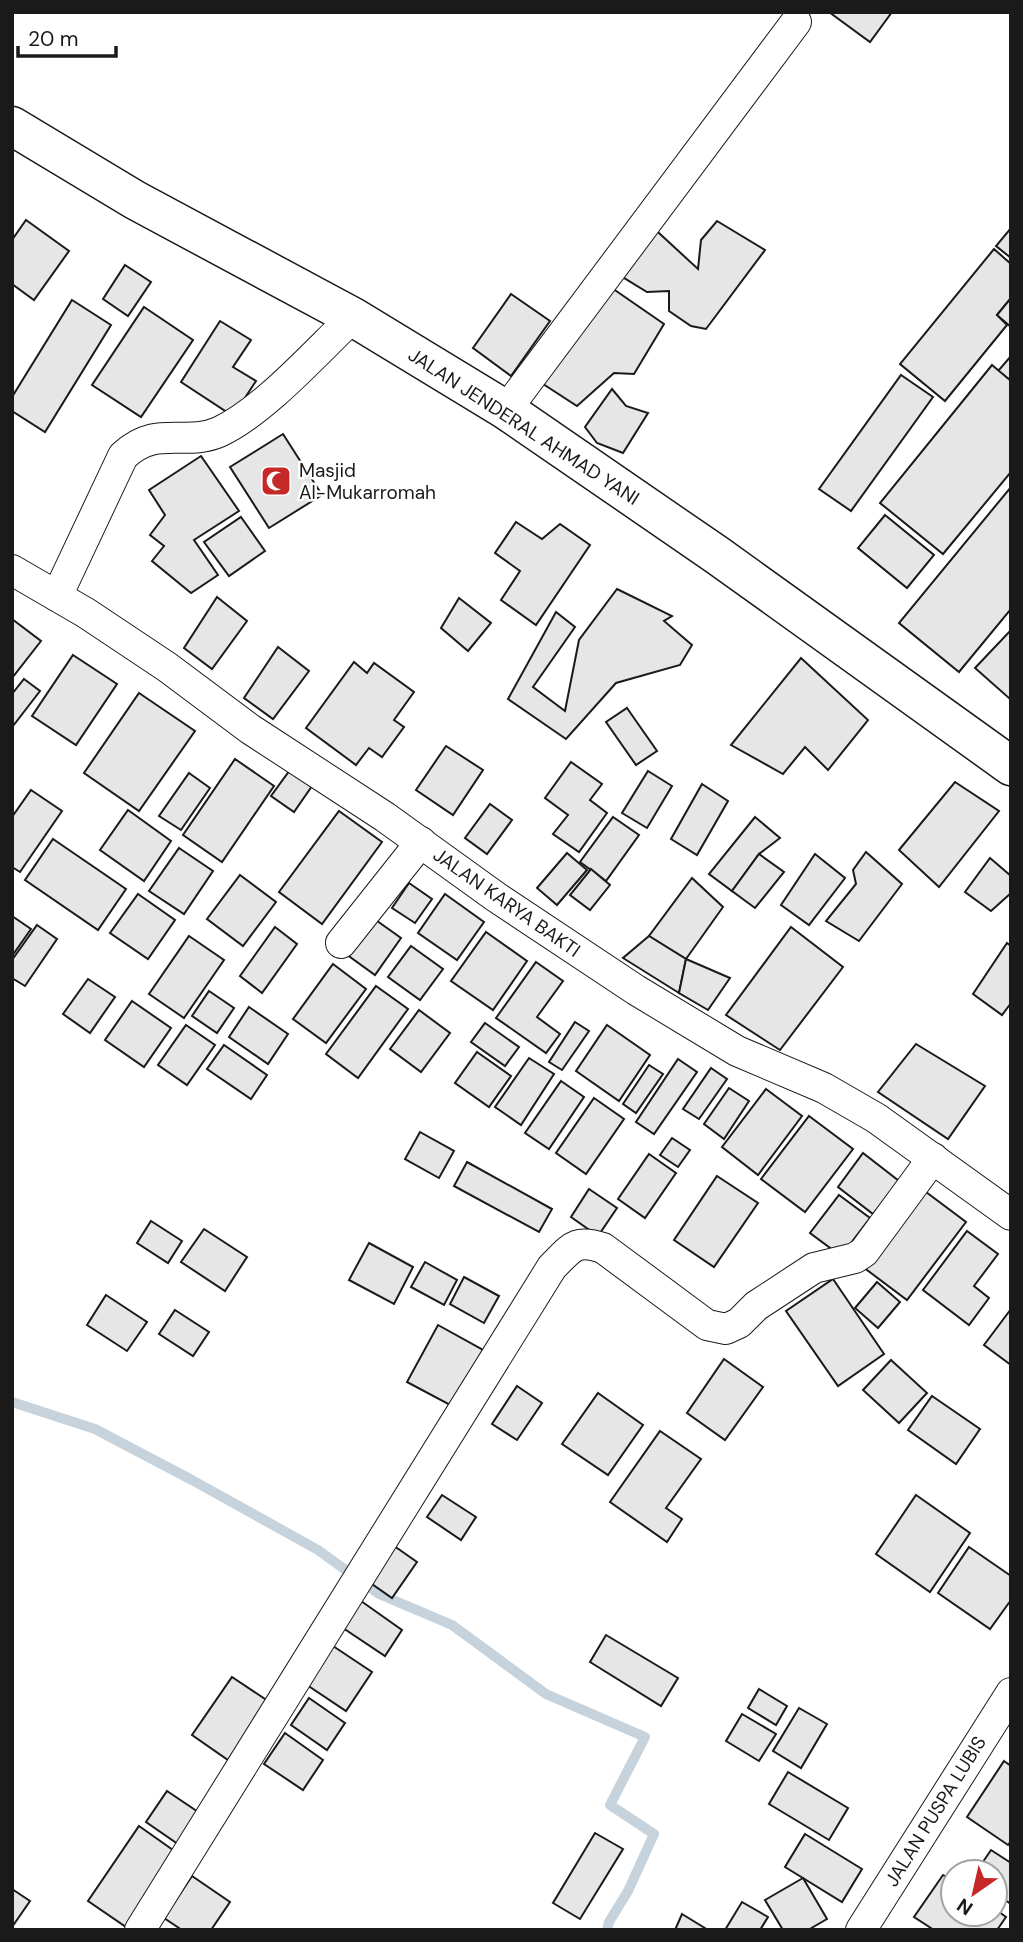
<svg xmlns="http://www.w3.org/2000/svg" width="1023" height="1942" font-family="'DM Sans',sans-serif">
  <rect width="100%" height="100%" fill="#fff"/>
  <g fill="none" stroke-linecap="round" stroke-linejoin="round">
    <path stroke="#c6d2dc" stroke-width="10" d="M12 1402 95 1429 192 1480 318 1550 379 1594 452 1625 546 1694 645 1737 610 1805 654 1834 628 1891 609 1922 607 1930"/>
  </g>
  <g fill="#e6e6e6" stroke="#1a1a1a" stroke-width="2">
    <path d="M829 12H892L870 42Z"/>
    <path d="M26 220 69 251 34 300 12 284V240Z"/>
    <path d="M717 221 765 250 706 329 691 326 669 311V291L647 292 621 276 647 222 698 269 701 240Z"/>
    <path d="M1011 228V258L996 246Z"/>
    <path d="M994 249 1011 264V298L997 315 1007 325 945 401 900 364Z"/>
    <path d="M125 265 151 282 128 316 103 299Z"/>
    <path d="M609 286 664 324 634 374 614 373 577 406 540 382Z"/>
    <path d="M511 294 550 321 511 376 473 348Z"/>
    <path d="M1011 298V327L997 315Z"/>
    <path d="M72 300 111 325 45 432 12 411V397Z"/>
    <path d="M144 307 193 340 141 417 92 385Z"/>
    <path d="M220 321 251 340 233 367 256 381 233 416 181 382Z"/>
    <path d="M1011 356V381L998 371Z"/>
    <path d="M992 365 1011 381V472L943 554 880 503Z"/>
    <path d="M901 375 933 397 851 511 819 489Z"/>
    <path d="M612 389 626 406 648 413 623 453 597 443 585 427Z"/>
    <path d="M283 434 322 495 269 528 230 467Z"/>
    <path d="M201 456 239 511 194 540 218 575 191 593 152 561 164 546 150 535 165 515 149 490Z"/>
    <path d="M1011 487V609L959 672 899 623Z"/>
    <path d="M885 515 934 555 907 588 858 548Z"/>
    <path d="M241 517 265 551 229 576 204 542Z"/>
    <path d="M516 522 542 539 560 524 590 545 536 625 501 600 520 571 495 553Z"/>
    <path d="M617 589 672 616 664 621 692 645 680 665 616 683 566 739 508 699 556 612 575 627 533 687 565 711 579 640Z"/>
    <path d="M217 597 247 621 212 669 184 648Z"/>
    <path d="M459 598 491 623 468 651 441 628Z"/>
    <path d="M12 619 41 641 12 678Z"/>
    <path d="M1011 630V698L1010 699 975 668Z"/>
    <path d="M278 647 309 671 273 719 244 698Z"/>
    <path d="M73 655 117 684 76 745 32 716Z"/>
    <path d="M801 658 868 720 828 770 805 747 783 774 731 745Z"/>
    <path d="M354 662 367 673 374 663 414 692 394 720 404 727 382 757 369 748 356 765 306 728Z"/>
    <path d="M24 679 40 691 13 726 12 694Z"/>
    <path d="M139 693 195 731 139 811 84 773Z"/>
    <path d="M627 708 657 751 636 765 606 722Z"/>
    <path d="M446 746 483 770 453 815 416 790Z"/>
    <path d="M235 759 274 786 222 862 183 835Z"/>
    <path d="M571 762 602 784 590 800 607 813 579 852 553 834 568 815 545 798Z"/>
    <path d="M290 770 312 786 294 812 271 796Z"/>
    <path d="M648 771 672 786 647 828 622 813Z"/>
    <path d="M189 773 210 788 181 830 159 816Z"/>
    <path d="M955 782 999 811 939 887 899 850Z"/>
    <path d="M702 784 728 801 697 855 671 839Z"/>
    <path d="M31 790 62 811 20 872 12 867V817Z"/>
    <path d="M490 804 512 820 487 854 465 838Z"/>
    <path d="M128 810 171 841 144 881 100 850Z"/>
    <path d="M339 811 382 842 322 924 279 892Z"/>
    <path d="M613 817 639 835 606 881 580 862Z"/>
    <path d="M755 817 780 838 759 854 732 891 709 874Z"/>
    <path d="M53 839 126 889 98 930 25 880Z"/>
    <path d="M179 848 213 871 184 914 149 891Z"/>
    <path d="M866 852 902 884 859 941 826 921 856 884 853 870Z"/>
    <path d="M567 853 587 870 557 905 537 888Z"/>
    <path d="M759 854 784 872 755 908 732 891Z"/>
    <path d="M815 854 845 878 809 925 781 905Z"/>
    <path d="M990 858 1011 876V893L991 911 965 892Z"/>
    <path d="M591 869 610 885 590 910 570 895Z"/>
    <path d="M240 875 276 902 243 946 207 919Z"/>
    <path d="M692 878 723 907 686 959 649 936Z"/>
    <path d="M409 883 432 899 415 923 392 908Z"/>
    <path d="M138 894 175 920 148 959 110 933Z"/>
    <path d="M445 894 484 922 457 960 418 933Z"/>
    <path d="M12 916 31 929 12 956Z"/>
    <path d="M373 918 401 938 375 975 346 954Z"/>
    <path d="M37 925 57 939 25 986 12 978V960Z"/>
    <path d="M275 927 297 944 262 993 240 976Z"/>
    <path d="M791 927 843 967 780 1050 726 1015Z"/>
    <path d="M486 932 527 961 493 1010 451 981Z"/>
    <path d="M189 936 224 960 184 1018 149 994Z"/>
    <path d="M649 936 686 959 679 993 623 958Z"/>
    <path d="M1007 943 1011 946V1003L1002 1015 973 994Z"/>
    <path d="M411 946 443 969 420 1000 388 977Z"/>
    <path d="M686 959 730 978 708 1010 679 993Z"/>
    <path d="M536 962 563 981 537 1017 560 1034 546 1053 496 1018Z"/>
    <path d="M333 964 366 989 326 1043 293 1019Z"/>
    <path d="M88 979 115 997 90 1033 63 1014Z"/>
    <path d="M376 986 408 1009 358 1078 326 1054Z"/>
    <path d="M209 991 234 1008 217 1033 192 1016Z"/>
    <path d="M132 1001 171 1028 144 1067 105 1040Z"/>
    <path d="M249 1007 288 1034 268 1064 229 1037Z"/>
    <path d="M419 1010 450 1033 421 1072 390 1049Z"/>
    <path d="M575 1022 589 1031 562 1070 549 1062Z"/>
    <path d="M485 1023 519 1047 505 1066 471 1042Z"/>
    <path d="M186 1025 215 1045 187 1085 158 1065Z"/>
    <path d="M607 1025 650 1055 619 1101 576 1071Z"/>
    <path d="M916 1044 985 1086 948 1139 878 1092Z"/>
    <path d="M224 1045 267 1075 251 1099 207 1069Z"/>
    <path d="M477 1052 511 1076 489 1107 455 1083Z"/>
    <path d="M529 1058 554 1074 521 1125 495 1107Z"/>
    <path d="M678 1059 697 1072 654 1134 636 1122Z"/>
    <path d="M649 1065 663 1074 636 1113 623 1104Z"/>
    <path d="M711 1068 727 1079 699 1119 683 1109Z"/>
    <path d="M561 1081 584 1097 549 1149 525 1133Z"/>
    <path d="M729 1088 749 1101 724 1139 704 1124Z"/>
    <path d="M766 1089 802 1116 758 1175 722 1147Z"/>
    <path d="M594 1098 624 1119 586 1174 556 1153Z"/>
    <path d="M809 1116 853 1149 805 1212 761 1179Z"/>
    <path d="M420 1132 454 1151 439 1178 405 1159Z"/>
    <path d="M672 1138 690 1150 678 1167 660 1155Z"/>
    <path d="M863 1153 899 1181 873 1214 838 1187Z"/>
    <path d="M649 1154 676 1173 645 1218 618 1199Z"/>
    <path d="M467 1162 552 1209 539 1232 454 1186Z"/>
    <path d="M717 1176 758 1203 714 1267 674 1240Z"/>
    <path d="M589 1189 617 1208 598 1236 571 1217Z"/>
    <path d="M922 1189 966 1222 907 1300 863 1267Z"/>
    <path d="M839 1195 870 1218 841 1256 810 1233Z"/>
    <path d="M151 1221 182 1241 168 1263 137 1243Z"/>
    <path d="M204 1229 247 1257 225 1291 181 1262Z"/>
    <path d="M967 1231 998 1254 974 1286 989 1298 969 1325 923 1290Z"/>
    <path d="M369 1243 413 1267 394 1304 349 1280Z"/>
    <path d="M425 1262 457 1280 444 1305 411 1287Z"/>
    <path d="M464 1277 499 1296 484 1323 450 1304Z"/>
    <path d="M833 1279 884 1354 838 1386 786 1311Z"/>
    <path d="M877 1282 900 1302 878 1328 855 1308Z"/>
    <path d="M106 1295 147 1322 127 1351 87 1325Z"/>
    <path d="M1011 1309V1365L984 1345Z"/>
    <path d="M175 1310 209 1332 193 1356 159 1334Z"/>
    <path d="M438 1325 483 1350 452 1406 407 1382Z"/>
    <path d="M724 1359 763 1387 725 1440 687 1413Z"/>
    <path d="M891 1360 927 1393 899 1423 863 1390Z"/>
    <path d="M517 1386 542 1403 517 1440 492 1424Z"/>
    <path d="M598 1393 643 1425 608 1475 562 1444Z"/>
    <path d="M932 1396 980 1429 956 1464 908 1430Z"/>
    <path d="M660 1431 701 1459 666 1508 682 1519 667 1542 610 1502Z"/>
    <path d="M442 1495 476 1517 461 1540 427 1517Z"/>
    <path d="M916 1495 970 1533 930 1592 876 1554Z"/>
    <path d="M387 1541 417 1562 392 1598 362 1577Z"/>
    <path d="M969 1547 1011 1576V1600L990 1629 938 1593Z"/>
    <path d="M361 1601 402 1630 385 1656 343 1628Z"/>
    <path d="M606 1635 678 1678 661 1706 590 1662Z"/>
    <path d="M333 1646 372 1672 346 1711 307 1685Z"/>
    <path d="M232 1677 268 1701 228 1760 192 1735Z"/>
    <path d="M759 1689 787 1706 776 1725 748 1708Z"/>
    <path d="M309 1698 345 1723 327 1750 291 1725Z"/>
    <path d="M799 1708 827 1724 801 1768 773 1751Z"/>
    <path d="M742 1714 776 1734 759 1761 726 1741Z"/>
    <path d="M285 1733 323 1760 303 1790 264 1764Z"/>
    <path d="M1004 1761 1011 1766V1841L1008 1845 967 1817Z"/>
    <path d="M788 1772 848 1808 829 1840 769 1804Z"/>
    <path d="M167 1791 213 1822 191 1853 146 1822Z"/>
    <path d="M139 1826 180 1855 129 1929 88 1901Z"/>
    <path d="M595 1833 623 1849 580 1919 553 1903Z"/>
    <path d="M805 1834 862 1869 842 1902 785 1867Z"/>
    <path d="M991 1850 1011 1863V1904L995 1893V1872H976Z"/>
    <path d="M943 1875 953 1881V1914H995V1909L1006 1917 997 1930H934L914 1917Z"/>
    <path d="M192 1876 230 1902 211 1930H182L164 1918Z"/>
    <path d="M803 1878 827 1919 808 1930H783L765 1900Z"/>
    <path d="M12 1889 30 1901 12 1927Z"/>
    <path d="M742 1902 768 1917 760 1930H725Z"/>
    <path d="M682 1914 708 1930H675Z"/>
  </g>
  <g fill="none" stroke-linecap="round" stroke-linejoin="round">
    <g stroke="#1a1a1a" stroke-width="32">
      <g id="street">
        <path d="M506 410 796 22"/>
        <path d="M12 570 86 613 167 667 250 729 385 817 496 897 636 990 737 1051 824 1088 876 1118 1011 1215"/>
        <path d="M57 596 123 456C157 424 184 447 219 432 264 411 316 352 353 317"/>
        <path d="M341 943 421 842"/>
        <path d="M140 1930 552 1267C572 1247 575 1239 603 1248L707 1325 726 1329 739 1323 756 1306 814 1268 855 1258 864 1252 933 1158"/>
        <path d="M861 1930 1011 1693"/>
      </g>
    </g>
    <g stroke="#1a1a1a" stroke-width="41">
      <path id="highway" d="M12 126 135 200 353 317 506 410 717 555 1011 766"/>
    </g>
    <use href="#street" stroke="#fff" stroke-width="30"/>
    <use href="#highway" stroke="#fff" stroke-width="38"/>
  </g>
  <defs>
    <g id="mosque-square" transform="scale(1.575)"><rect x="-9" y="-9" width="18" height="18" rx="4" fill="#c62828" stroke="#fff"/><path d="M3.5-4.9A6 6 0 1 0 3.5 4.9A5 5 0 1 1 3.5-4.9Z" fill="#fff"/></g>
  </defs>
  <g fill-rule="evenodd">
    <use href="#mosque-square" x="276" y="481"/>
  </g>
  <g text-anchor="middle" stroke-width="5" stroke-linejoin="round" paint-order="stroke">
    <g font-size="19" fill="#1a1a1a" stroke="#fff">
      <text transform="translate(524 426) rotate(33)" y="7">JALAN JENDERAL AHMAD YANI</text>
      <text transform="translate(507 902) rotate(35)" y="7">JALAN KARYA BAKTI</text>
      <text transform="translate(935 1811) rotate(-58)" y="7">JALAN PUSPA LUBIS</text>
    </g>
    <g font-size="19" fill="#1a1a1a" stroke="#fff" text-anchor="start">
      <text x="299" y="477">Masjid<tspan x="299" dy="22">Al-Mukarromah</tspan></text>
    </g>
  </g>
  <rect width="1023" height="1942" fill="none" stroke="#1a1a1a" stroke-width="28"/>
  <g transform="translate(974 1893) rotate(214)"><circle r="33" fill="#ffffff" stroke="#a3a3a3" stroke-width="2"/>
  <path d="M0-5L12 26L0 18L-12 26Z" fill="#c62828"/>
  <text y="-10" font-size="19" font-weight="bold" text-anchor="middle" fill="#1a1a1a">N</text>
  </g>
  <path d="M18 46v10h98v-10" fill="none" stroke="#1a1a1a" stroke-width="3.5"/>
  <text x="28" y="46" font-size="21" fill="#1a1a1a" stroke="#ffffff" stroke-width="5" paint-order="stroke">20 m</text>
</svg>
